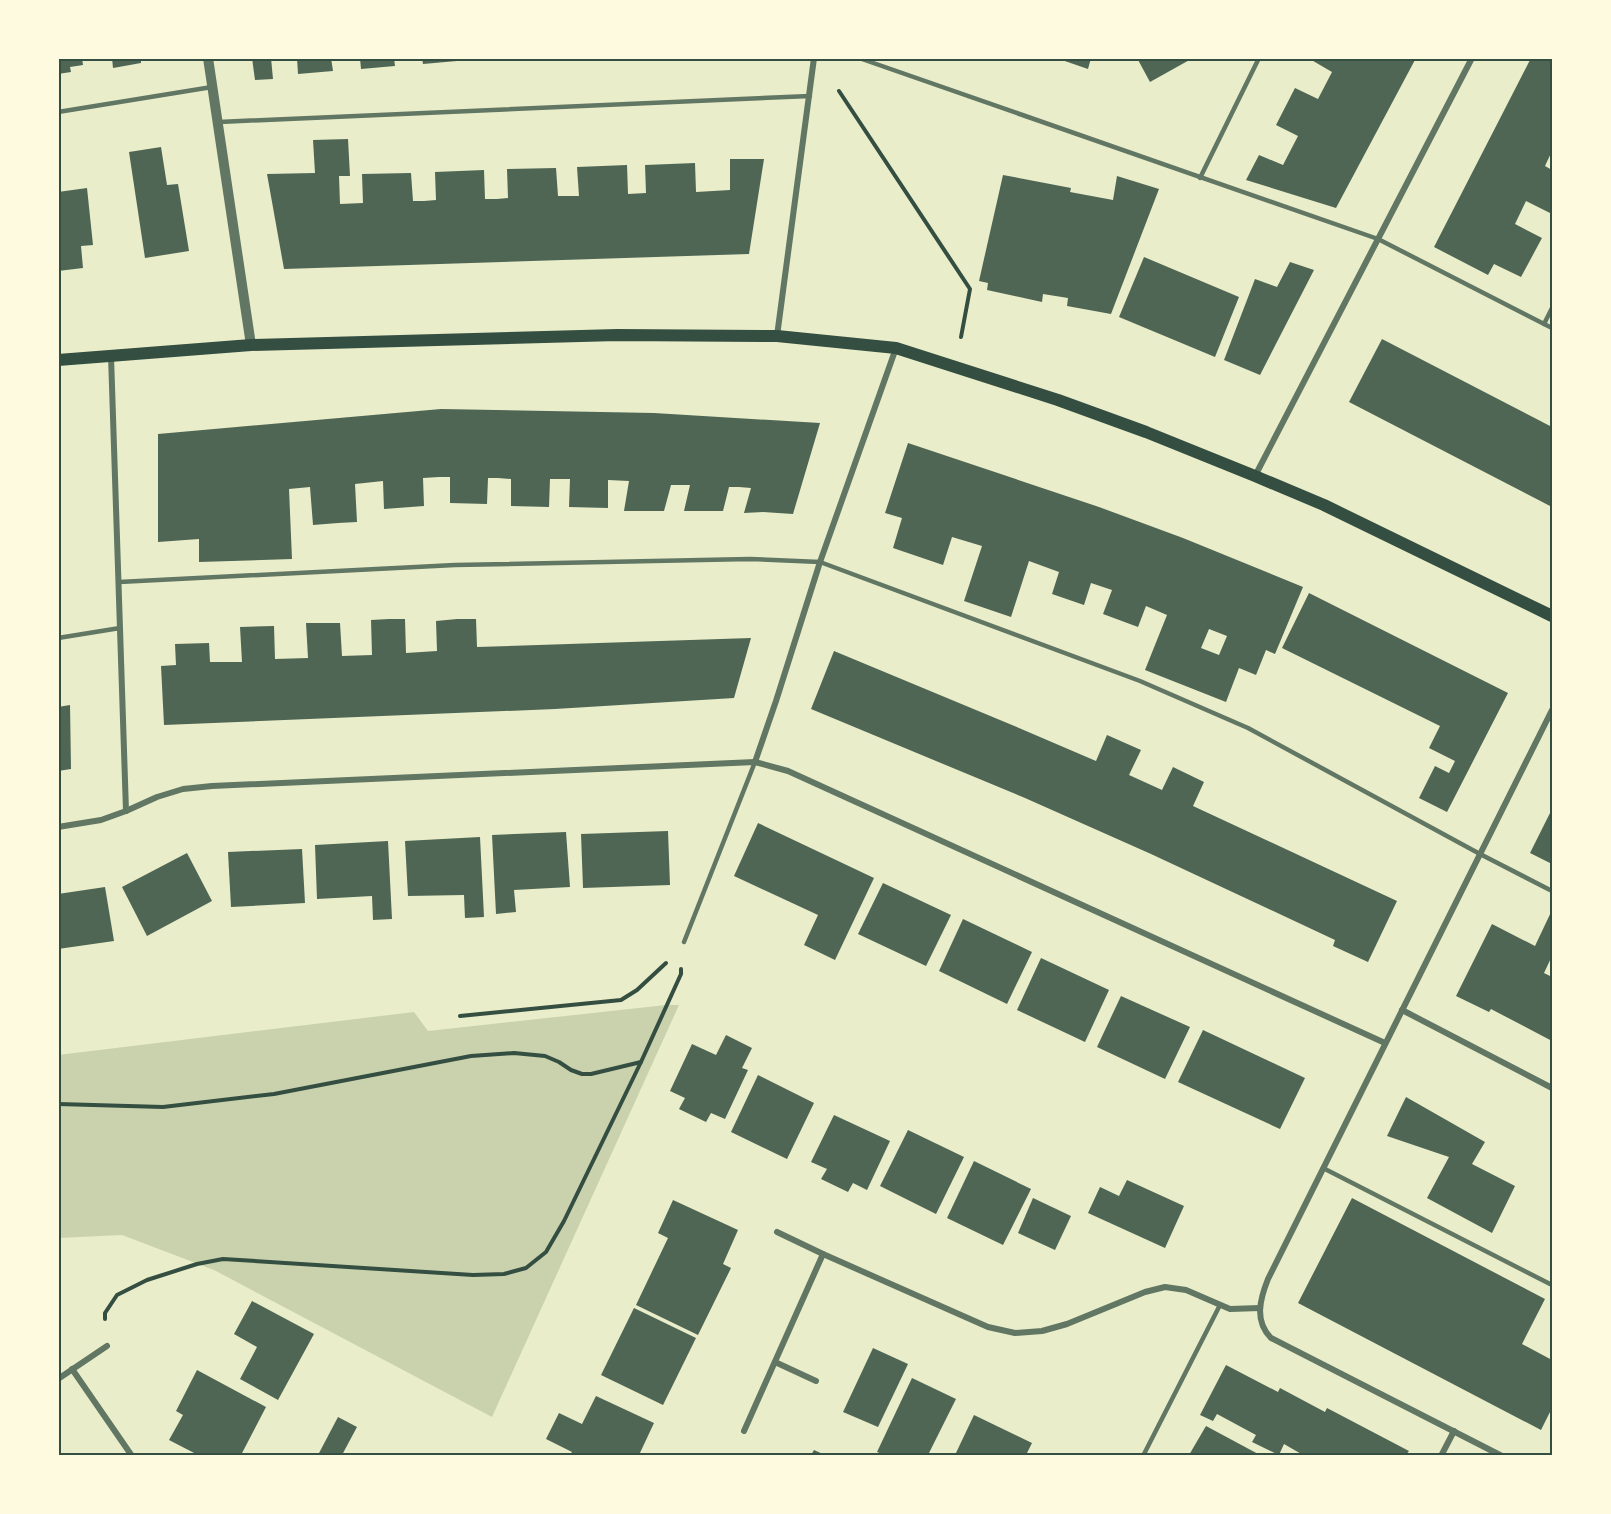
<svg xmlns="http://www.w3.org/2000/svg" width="1611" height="1514" font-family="'Fira Sans Condensed',sans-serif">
  <rect width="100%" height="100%" fill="#e9edc9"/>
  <path fill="#cad2ad" d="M666 1005H679L492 1417 214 1270 122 1235 59 1238 58 1055 414 1012 428 1031Z"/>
  <g fill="#4f6655" fill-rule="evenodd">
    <path d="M58 58H82L83 65 70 67 71 72 58 74Z"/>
    <path d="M112 58H141V63L113 68Z"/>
    <path d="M252 58H271L273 79 255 80Z"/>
    <path d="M297 58H331L333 71 298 74Z"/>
    <path d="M360 58H394L395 66 361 69Z"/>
    <path d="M422 58H457V61L423 64Z"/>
    <path d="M1056 58H1091L1088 69Z"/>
    <path d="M1137 58H1193L1150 82Z"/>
    <path d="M1308 58H1416L1336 208 1246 180 1259 155 1283 165 1298 136 1276 125 1295 88 1318 99 1332 72Z"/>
    <path d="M1531 58H1552V151L1545 166 1552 170V214L1526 201 1515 224 1542 238 1521 277 1494 264 1488 275 1434 247Z"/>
    <path d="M348 139 350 176H339L340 204 363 203 362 174 411 173 413 201H424L436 200 435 172 484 170 485 199H497L508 198 507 169 556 168 558 196H579L577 167 627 165 628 194 646 193 645 165 695 163 696 192 730 190V159H764L749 254 284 269 267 174 315 173 313 140Z"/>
    <path d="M161 147 167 185 178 184 189 251 145 258 129 152Z"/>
    <path d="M1003 175 1071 188 1070 192 1113 200 1117 176 1159 189 1111 314 1067 306 1068 298 1043 294 1042 302 987 290 988 283 979 281Z"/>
    <path d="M87 188 93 245 81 246 83 268 58 271V192Z"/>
    <path d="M1144 257 1239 297 1215 357 1119 317Z"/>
    <path d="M1290 262 1314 270 1260 375 1224 360 1255 279 1277 287Z"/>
    <path d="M1382 339 1552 427V507L1349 402Z"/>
    <path d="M441 409 654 413 820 423 793 514 763 512 744 513 751 488 739 487H729L723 511H684L690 485H671L664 511H624L629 481 608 480V508L569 507 570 479H550L549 507 511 506V479L498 478H488L487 504 450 503V477H439L423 478 424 506 384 509 383 481 355 484 357 522 338 523 313 525 310 487 289 489 292 559 199 562V539L158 542V434Z"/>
    <path d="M908 443 1099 507 1183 538 1303 587 1275 654 1266 650 1256 675 1239 668 1226 702 1145 670 1167 615 1146 606 1138 627 1103 614 1112 590 1091 583 1084 605 1052 594 1059 572 1029 561 1011 617 964 601 982 546 952 537 943 565 893 548 902 518 885 513ZM1209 629 1227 636 1219 655 1201 648Z"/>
    <path d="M1309 593 1508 693 1447 812 1419 798 1435 766 1449 773 1455 761 1429 748 1440 726 1282 648Z"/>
    <path d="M389 619H405L406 653 437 651 436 621 457 619H476L477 647 751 638 734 698 555 709 164 725 161 666 176 665 175 644 209 643 210 662H242L240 627 274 626 275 659 308 658 306 623H340L342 656 372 655 371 620Z"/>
    <path d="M834 651 1019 728 1096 761 1107 735 1141 750 1129 775 1162 790 1173 767 1204 782 1193 806 1397 901 1368 962 1333 946 1335 940 1151 854 1025 798 811 709Z"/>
    <path d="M70 705 71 769 58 771V707Z"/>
    <path d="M1552 809V864L1530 853Z"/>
    <path d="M758 823 874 878 835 960 804 945 818 915 734 876Z"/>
    <path d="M668 831 670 885 583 888 581 834Z"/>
    <path d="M566 832 570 887 514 890 516 912 496 914 492 835Z"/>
    <path d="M480 837 484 917 465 918 464 895 408 896 405 841Z"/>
    <path d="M388 841 392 919 373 920 372 896 317 899 315 845Z"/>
    <path d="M302 849 305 903 231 907 228 852Z"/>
    <path d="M187 853 212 901 147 936 122 887Z"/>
    <path d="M883 883 951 915 926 966 858 934Z"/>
    <path d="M105 887 114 941 58 949V894Z"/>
    <path d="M1552 910V956L1544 973 1552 977V1041L1491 1009 1489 1012 1456 996 1492 924 1535 946Z"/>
    <path d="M963 919 1032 952 1007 1004 939 971Z"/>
    <path d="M1041 958 1109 990 1085 1042 1017 1010Z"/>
    <path d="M1121 996 1190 1027 1165 1079 1097 1047Z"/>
    <path d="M1203 1030 1305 1078 1280 1129 1178 1082Z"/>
    <path d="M726 1035 752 1048 742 1068 748 1070 725 1119 711 1113 706 1122 679 1109 685 1098 670 1091 692 1044 716 1055Z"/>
    <path d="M758 1075 814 1103 787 1159 731 1132Z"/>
    <path d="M1406 1097 1485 1142 1472 1164 1515 1186 1492 1233 1427 1198 1449 1157 1387 1136Z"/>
    <path d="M834 1115 890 1141 867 1190 853 1183 848 1192 821 1179 827 1169 811 1162Z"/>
    <path d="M908 1130 964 1157 936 1214 880 1186Z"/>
    <path d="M974 1161 1031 1189 1003 1245 947 1218Z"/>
    <path d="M1127 1180 1184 1206 1165 1248 1088 1213 1100 1187 1119 1196Z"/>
    <path d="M1033 1198 1071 1216 1055 1250 1018 1233Z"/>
    <path d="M1352 1198 1545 1299 1522 1344 1552 1360V1408L1541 1430 1298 1303Z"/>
    <path d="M673 1200 738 1230 723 1264 731 1268 698 1335 636 1305 668 1238 658 1233Z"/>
    <path d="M252 1301 314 1334 278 1400 240 1379 257 1347 234 1334Z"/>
    <path d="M634 1308 696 1338 663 1405 601 1375Z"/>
    <path d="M873 1348 908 1364 878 1427 843 1412Z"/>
    <path d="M1226 1365 1278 1392 1280 1388 1325 1412 1327 1408 1409 1451 1406 1455H1303L1284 1444 1279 1455 1252 1442 1256 1435 1217 1414 1213 1421 1200 1415Z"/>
    <path d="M197 1370 266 1407 241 1455H198L169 1440 183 1415 176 1411Z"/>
    <path d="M912 1378 956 1399 928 1455H885L877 1452Z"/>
    <path d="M596 1396 654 1423 639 1455H570L572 1452 546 1439 559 1413 582 1424Z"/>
    <path d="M974 1415 1032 1443 1026 1455H955Z"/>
    <path d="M338 1417 357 1427 342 1455H318Z"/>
    <path d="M1206 1426 1260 1455H1189Z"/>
    <path d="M814 1450 825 1455H811Z"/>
  </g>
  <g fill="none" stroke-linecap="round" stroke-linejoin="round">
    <g stroke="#344e41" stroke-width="4">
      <path d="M839 91 970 289 961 337"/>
      <path d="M460 1016 621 1000 637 990 666 963"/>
      <path d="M58 1104 163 1107 274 1094 471 1056 514 1053 545 1056 559 1062 571 1070 582 1074H591L641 1062"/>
      <path d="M105 1319V1313L117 1295 147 1280 197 1264 223 1259 473 1275 504 1274 526 1268 546 1252 564 1221 641 1062 681 974V969"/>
    </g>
    <g stroke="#617663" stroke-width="4.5">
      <path d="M859 58 1378 239 1552 328"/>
      <path d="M58 112 212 87"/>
      <path d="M219 122 810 96"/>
      <path d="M1200 178 1259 58"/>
      <path d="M1544 324 1552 308"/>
      <path d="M119 582 455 565 750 559 820 562 1140 681 1248 728 1480 854 1552 891"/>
      <path d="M58 638 120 628"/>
      <path d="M684 942 755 762"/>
      <path d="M1323 1168 1552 1285"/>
      <path d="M1143 1456 1220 1305"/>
    </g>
    <g stroke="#617663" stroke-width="6">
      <path d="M777 336 814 58"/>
      <path d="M111 356 126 811"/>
      <path d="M1255 476 1472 58"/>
      <path d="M755 762 776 701 820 562 896 348"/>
      <path d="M58 827 101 820 126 811 157 797 183 789 212 786 755 762 788 771 1385 1043"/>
      <path d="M1402 1010 1552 1088"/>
      <path d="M777 1232 823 1254 988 1327 1015 1333 1042 1331 1067 1324 1145 1292 1165 1287 1186 1290 1230 1309 1260 1308"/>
      <path d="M775 1362 816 1381"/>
      <path d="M72 1369 132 1456"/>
      <path d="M58 1379 107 1346"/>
      <path d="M744 1431 823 1254"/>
      <path d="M1441 1456 1454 1431"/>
      <path d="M1502 1456 1271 1338C1254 1321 1260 1299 1268 1279L1552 710"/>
    </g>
    <path stroke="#617663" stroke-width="10" d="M208 58 251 345"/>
    <path stroke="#344e41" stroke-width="12" d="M58 360 251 345 617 335 777 336 896 348 1058 400 1146 432 1255 476 1324 505 1552 616"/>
  </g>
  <rect width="1611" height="1514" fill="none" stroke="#fefae0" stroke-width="120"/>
  <rect x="60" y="60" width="1491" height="1394" fill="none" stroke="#344e41" stroke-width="2"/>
</svg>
